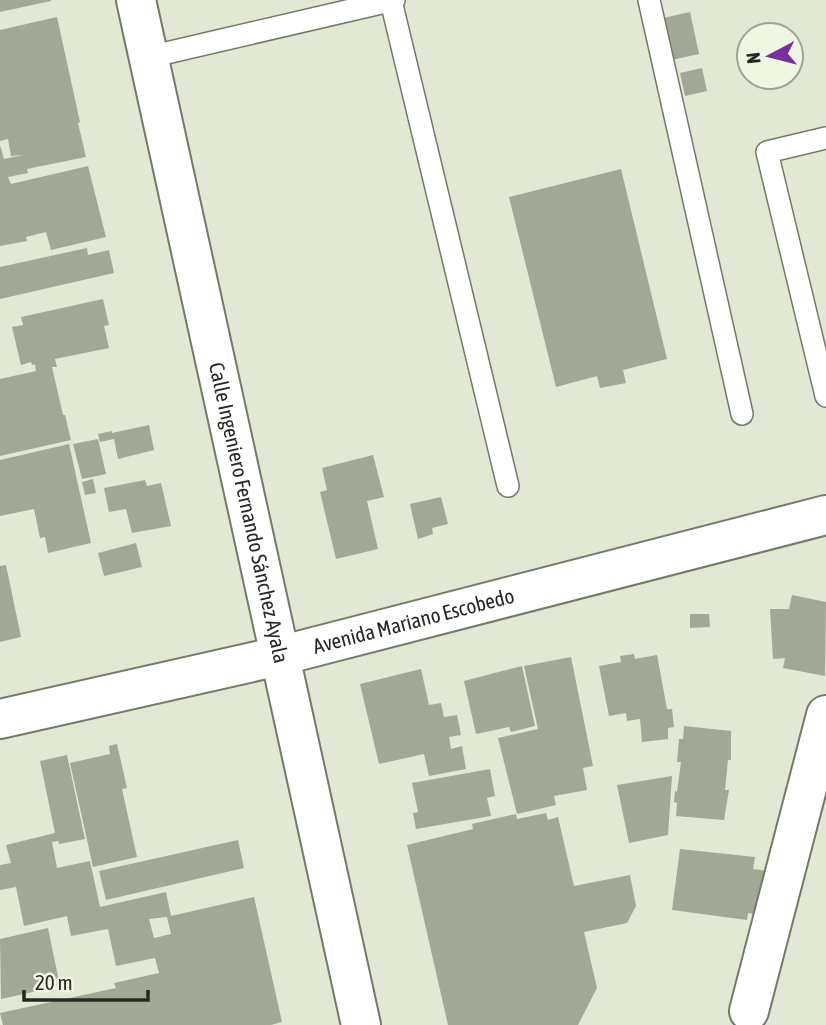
<svg xmlns="http://www.w3.org/2000/svg" width="826" height="1025" font-family="'Asap Condensed',sans-serif">
  <rect width="100%" height="100%" fill="#e1e8d4"/>
  <g fill="#a2a896" fill-rule="evenodd">
    <path d="M0 0H51V1L0 12Z"/>
    <path d="M690 12 699 54 672 60 663 18Z"/>
    <path d="M57 17 80 122 78 123 86 157 27 169 28 173 8 177 11 184 88 166 106 237 51 250 46 232 26 237 27 241 0 246V145L4 159 23 155 11 156 8 139 0 141V30Z"/>
    <path d="M702 68 707 91 685 96 680 73Z"/>
    <path d="M621 169 667 359 623 370 626 383 600 388 597 376 556 387 509 197Z"/>
    <path d="M87 248 88 255 109 250 114 273 0 299V267Z"/>
    <path d="M103 299 109 325 104 326 109 348 55 359 57 367H52L63 415H65L71 440 0 456V379L36 371 35 364 32 365 31 362 21 365 12 327 23 325 21 317Z"/>
    <path d="M149 425 154 450 118 459 114 439 100 442 98 434 112 431V433Z"/>
    <path d="M98 439 106 474 82 479 73 444Z"/>
    <path d="M69 444 91 543 48 553 45 537 40 538 34 509 0 516V460Z"/>
    <path d="M373 455 384 497 367 501 378 549 336 559 320 492 327 490 322 468Z"/>
    <path d="M93 479 96 493 85 495 82 482Z"/>
    <path d="M145 480 147 486 161 483 171 526 132 533 126 509 109 512 104 488Z"/>
    <path d="M441 497 448 524 432 528 433 534 418 539 410 504Z"/>
    <path d="M136 543 142 567 104 576 98 553Z"/>
    <path d="M6 565 21 637 0 642V566Z"/>
    <path d="M792 595 826 602 825 676 783 668 785 658 773 659 770 609H789Z"/>
    <path d="M690 614H709L710 627 690 628Z"/>
    <path d="M634 654 635 659 657 655 667 709H672L674 727 668 728V739L642 742 640 719 627 721 626 713 609 716 599 666 621 662 620 656Z"/>
    <path d="M571 657 593 766 583 768 587 790 554 796 556 805 517 814 498 738 538 729 524 666Z"/>
    <path d="M522 666 535 726 511 732 509 727 476 734 464 681Z"/>
    <path d="M421 669 429 705 441 703 444 717 457 715 461 735 449 737 451 749 462 746 466 769 429 776 424 754 379 764 360 684Z"/>
    <path d="M684 726 731 731V760H728L725 790H729L724 820 676 816 677 803 674 802 675 791 677 792 681 762H677L679 739H683Z"/>
    <path d="M117 744 127 788 122 789 137 857 93 867 70 763 110 754 109 746Z"/>
    <path d="M67 755 85 839 59 844 58 841 52 842 57 868 90 861 100 907 166 892 171 916 254 897 282 1022 271 1025H3L0 1013 116 988 114 983 159 973 155 958 116 966 108 929 71 936 67 916 24 926 16 887 0 890V865L11 863 6 845 55 833 40 761ZM167 917 171 934 154 938 149 919Z"/>
    <path d="M490 769 495 796 487 798 491 816 416 829 413 813 418 812 412 783Z"/>
    <path d="M672 776 668 835 629 843 617 785Z"/>
    <path d="M546 813 548 820 558 817 574 886 630 875 636 906 627 923 584 932 597 988 578 1025H448L407 845 473 829 472 824 516 814 517 819Z"/>
    <path d="M238 840 244 868 106 900 99 871Z"/>
    <path d="M680 849 755 857 753 869 776 872 765 916 748 913 747 920 672 910Z"/>
    <path d="M48 928 60 986 1 999 0 939Z"/>
  </g>
  <g fill="none" stroke-linecap="round" stroke-linejoin="round">
    <g stroke="#747a68" stroke-width="24">
      <g id="service">
        <path d="M649 0 742 414"/>
        <path d="M391 1 508 486"/>
        <path d="M149 57 394 0"/>
        <path d="M826 138 767 152 826 396"/>
      </g>
    </g>
    <g stroke="#747a68" stroke-width="42">
      <g id="minor">
        <path id="s1" d="M136 0 361 1025"/>
        <path id="s2" d="M0 719 279 656 826 515"/>
        <path d="M749 1011 826 715"/>
      </g>
    </g>
    <use href="#service" stroke="#fff" stroke-width="21"/>
    <use href="#minor" stroke="#fff" stroke-width="38"/>
  </g>
  <g text-anchor="middle" stroke-width="5" stroke-linejoin="round" paint-order="stroke">
    <g font-size="21" fill="#262821" stroke="#eff6e1">
      <text dy="7" stroke="none"><textPath href="#s1" startOffset="525">Calle Ingeniero Fernando Sánchez Ayala</textPath></text>
      <text dy="7" stroke="none"><textPath href="#s2" startOffset="425">Avenida Mariano Escobedo</textPath></text>
    </g>
  </g>
  <g transform="translate(770 56) rotate(263)"><circle r="33" fill="#eff6e1" stroke="#9fa494" stroke-width="2"/>
  <path d="M0-5L12 26L0 18L-12 26Z" fill="#7d2e9e"/>
  <text y="-10" font-size="19" font-weight="bold" text-anchor="middle" fill="#262821">N</text>
  </g>
  <path d="M24 990v10h124v-10" fill="none" stroke="#262821" stroke-width="3.5"/>
  <text x="35" y="990" font-size="21" fill="#262821" stroke="#eff6e1" stroke-width="5" paint-order="stroke">20 m</text>
</svg>
